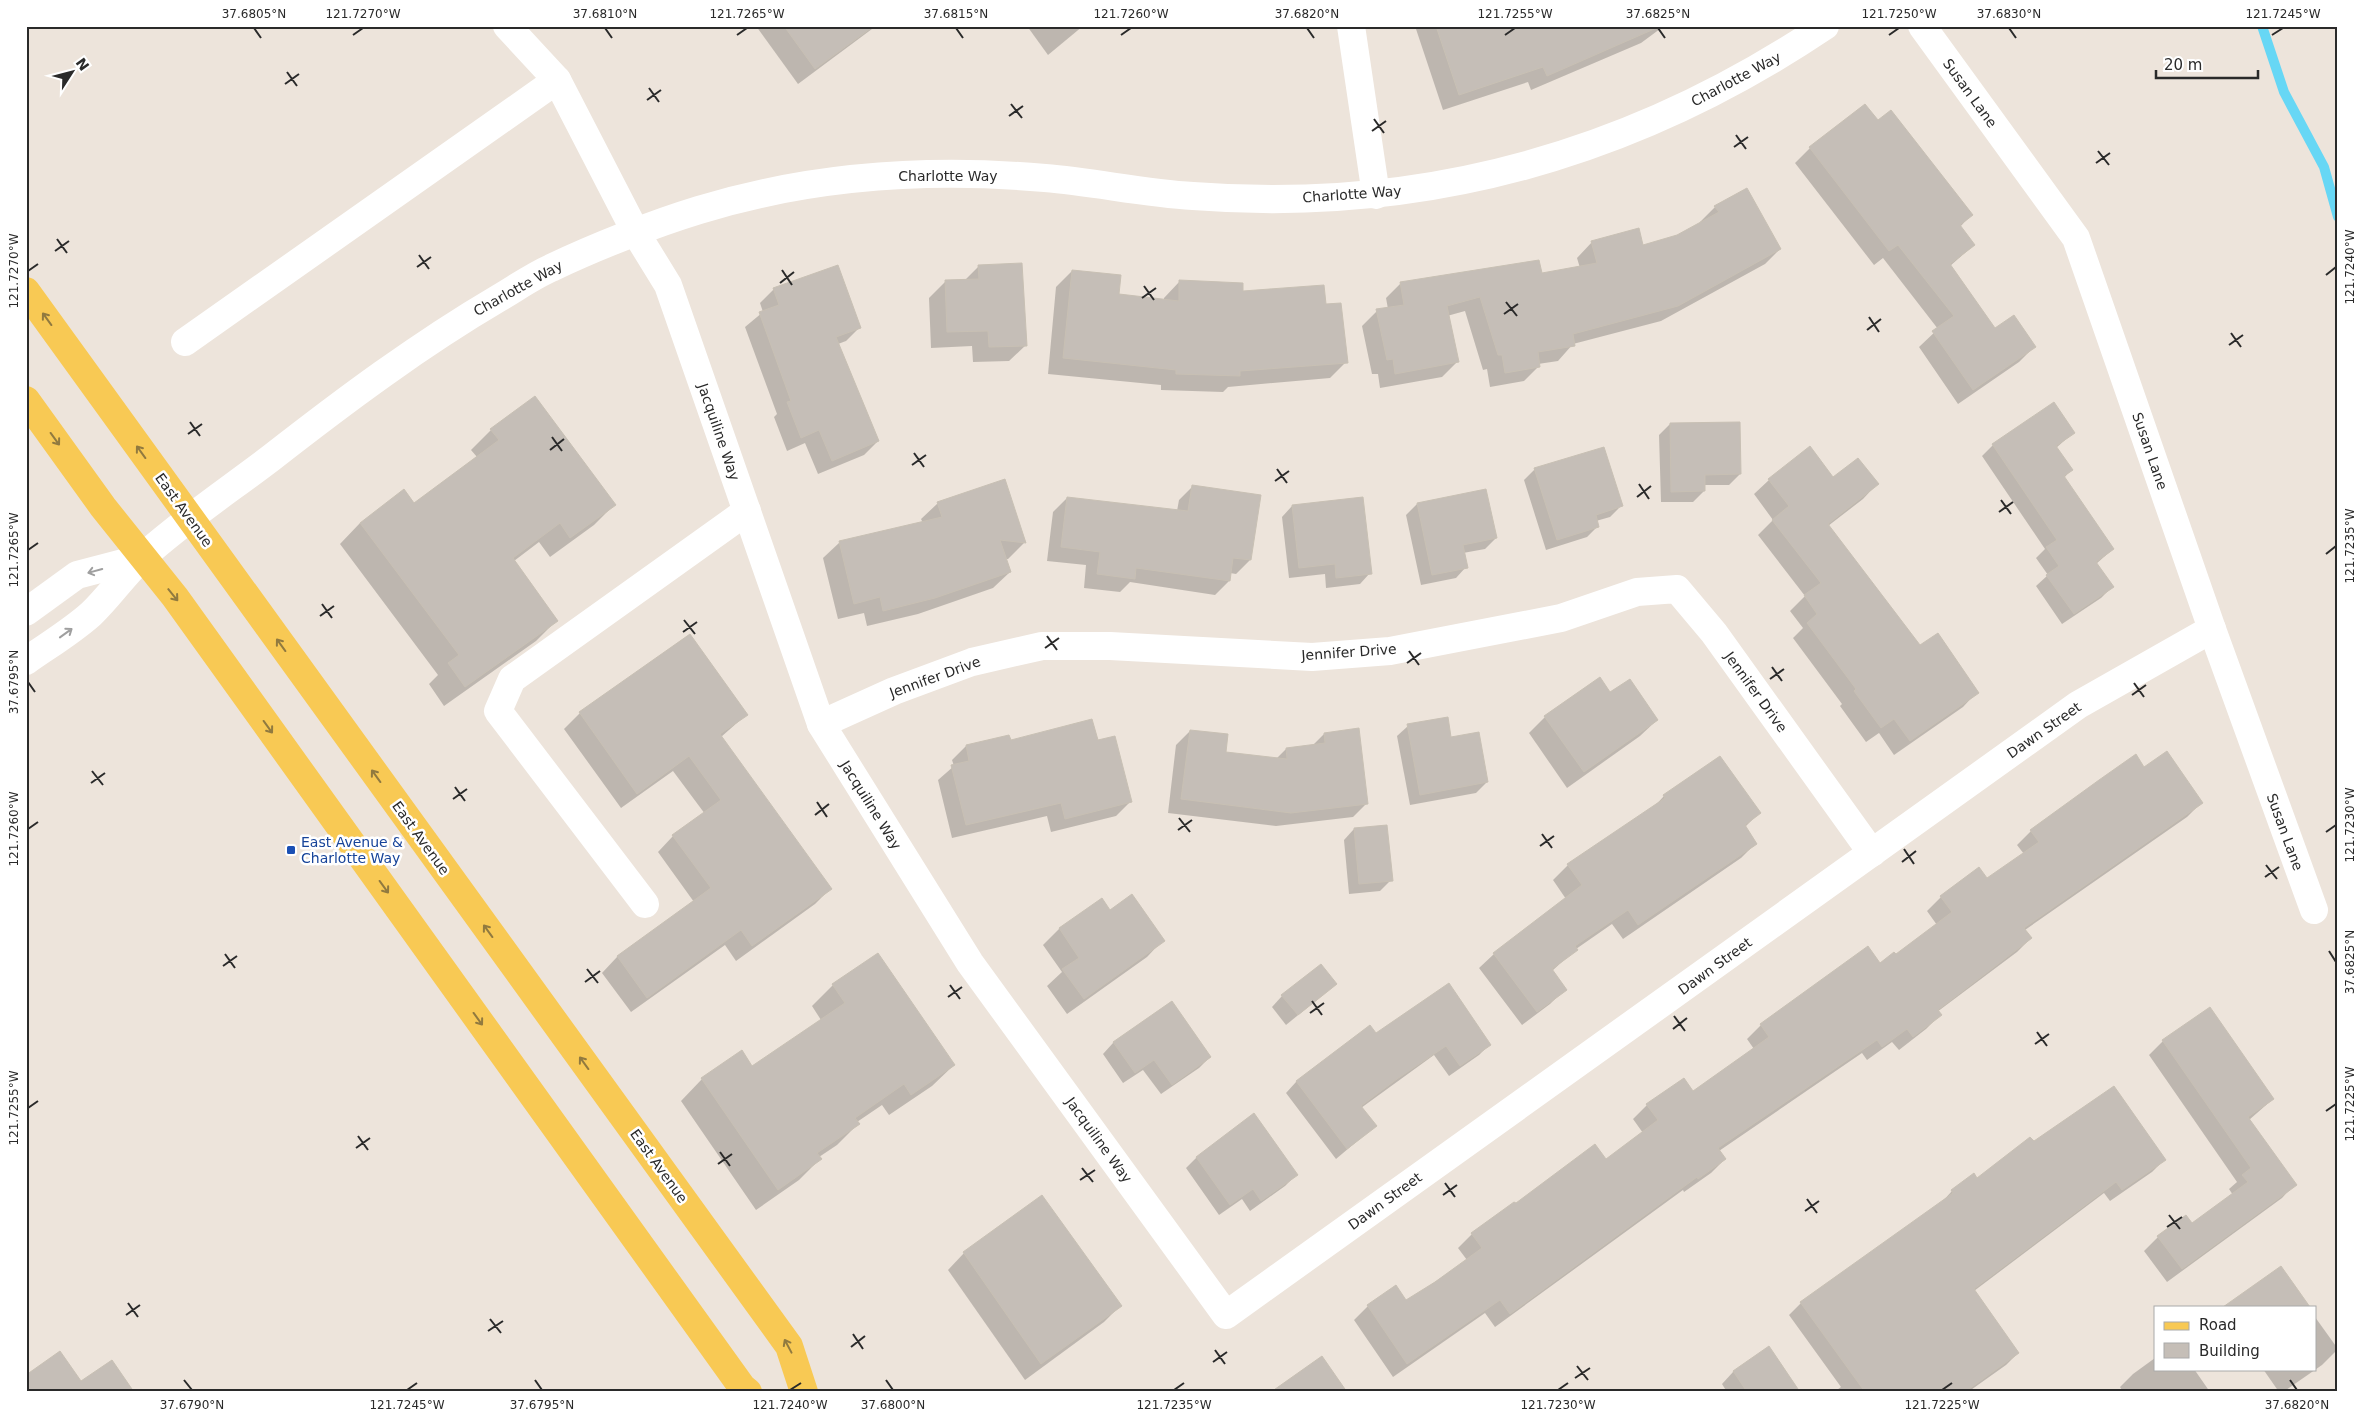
<svg xmlns="http://www.w3.org/2000/svg" width="2364" height="1418" font-family="'DejaVu Sans',sans-serif">
  <rect width="100%" height="100%" fill="#ede4db"/>
  <g fill="#0003">
    <path d="M756 26H876L798 84Z"/>
    <path d="M1027 26H1083L1048 55Z"/>
    <path d="M1415 26H1664L1641 43 1531 90 1528 82 1443 110Z"/>
    <path d="M1865 106 1877 122 1971 215 1960 227 1974 245 1950 266 1995 330 2034 347 2019 362 1958 404 1919 347 1938 329 1883 258 1874 265 1795 163 1810 148Z"/>
    <path d="M1715 207 1780 249 1765 264 1661 321 1573 344 1558 361 1538 364 1539 366 1524 381 1490 387 1487 369 1483 370 1465 311 1447 316 1457 362 1442 377 1380 388 1378 374H1372L1362 326 1377 311 1388 309 1386 298 1401 283 1541 275 1580 268 1577 258 1592 242 1643 247 1678 236 1701 223 1700 222Z"/>
    <path d="M979 266 1026 345 1009 361 973 362 972 346 931 348 929 298 945 282 964 281Z"/>
    <path d="M1072 271 1118 295 1164 301V298L1180 281 1325 305 1346 362 1330 378 1228 387 1223 392 1161 390V385L1048 374 1056 287Z"/>
    <path d="M774 289 860 327 846 341 838 344 878 441 864 455 818 474 805 443 787 451 774 417 777 414 745 327 763 312 760 303Z"/>
    <path d="M1670 424 1740 474 1729 485H1704V491L1693 502H1661L1659 435Z"/>
    <path d="M491 430 614 505 594 525 550 557 539 542 514 561 556 621 536 641 444 706 429 684 438 675 340 544 360 523 414 504 477 457 471 450Z"/>
    <path d="M2073 433 2056 448 2071 470 2064 478 2113 549 2096 564 2112 587 2101 598 2062 624 2036 586 2048 575 2036 558 2045 549 1982 456 1993 445Z"/>
    <path d="M1535 469 1621 506 1610 517 1596 521 1598 526 1587 537 1546 550 1524 480Z"/>
    <path d="M1833 478 1877 484 1863 499 1828 526 1919 647 1977 692 1963 707 1894 755 1879 733 1866 742 1840 706 1842 704 1793 638 1803 628 1790 611 1805 596 1758 535 1773 520 1754 494 1769 480Z"/>
    <path d="M1004 481 1024 543 1008 559H1005L1010 572 993 588 918 614 867 626 864 613 838 619 823 558 840 542 923 523 921 519 938 503Z"/>
    <path d="M1193 486 1250 560 1236 574 1230 573 1229 581 1215 595 1130 582 1120 592 1084 588 1086 565 1047 561 1053 512 1067 498 1177 511 1179 500Z"/>
    <path d="M1417 504 1496 538 1485 549 1463 553 1466 567 1456 578 1421 585 1406 515Z"/>
    <path d="M1292 506 1370 573 1360 584 1326 588 1325 574 1289 578 1282 517Z"/>
    <path d="M689 635 746 715 721 737 830 889 815 904 736 961 725 945 631 1012 602 973 617 957 694 902 658 852 673 836 705 814 673 771 621 808 564 729 580 713Z"/>
    <path d="M1610 694 1657 720 1640 736 1567 788 1529 733 1545 717Z"/>
    <path d="M1408 726 1450 739 1487 782 1476 793 1410 805 1397 736Z"/>
    <path d="M1190 731 1225 753 1276 759 1286 749 1312 746 1324 734 1367 803 1353 817 1276 826 1168 813 1176 745Z"/>
    <path d="M1010 741 1097 742 1130 802 1116 816 1051 832 1047 816 952 838 938 780 954 766 952 760 966 746Z"/>
    <path d="M2144 768 2201 803 2187 817 2025 930 2031 938 2017 952 1937 1012 1940 1015 1926 1029 1899 1050 1892 1042 1867 1060 1862 1053 1719 1151 1725 1159 1711 1173 1684 1192 1683 1190 1495 1327 1485 1313 1393 1377 1354 1320 1368 1306 1406 1302 1467 1260 1458 1248 1472 1234 1515 1205 1606 1161 1643 1133 1633 1119 1647 1105 1692 1093 1754 1049 1747 1039 1761 1025 1896 956 1937 925 1927 911 1941 897 1987 880 2024 854 2017 845 2031 831Z"/>
    <path d="M1664 796 1759 813 1745 827 1756 843 1741 858 1623 939 1612 924 1576 949 1552 971 1565 989 1550 1004 1522 1025 1479 968 1494 954 1566 899 1553 880 1568 865 1651 810Z"/>
    <path d="M1354 829 1391 880 1380 891 1349 894 1344 840Z"/>
    <path d="M1102 900 1110 912 1163 940 1147 957 1067 1014 1047 986 1062 972 1043 945 1059 929Z"/>
    <path d="M1336 984 1286 1025 1272 1007 1282 996Z"/>
    <path d="M833 985 954 1065 932 1086 889 1115 882 1105 857 1122 858 1124 837 1145 819 1157 820 1159 799 1180 756 1210 681 1101 702 1079 741 1052 752 1067 821 1020 812 1006Z"/>
    <path d="M1171 1002 1210 1057 1199 1068 1161 1094 1143 1070 1123 1083 1103 1054 1113 1043Z"/>
    <path d="M1370 1027 1376 1035 1490 1044 1479 1055 1449 1076 1434 1055 1361 1108 1375 1126 1336 1159 1286 1093 1296 1082Z"/>
    <path d="M2163 1041 2273 1099 2249 1120 2295 1184 2282 1198 2167 1282 2144 1251 2158 1237 2185 1216 2192 1225 2233 1195 2229 1189 2237 1182 2149 1055Z"/>
    <path d="M2033 1143 2164 1160 2152 1172 2110 1201 2104 1193 1974 1291 2018 1353 2006 1365 1968 1392H1834L1841 1387 1789 1315 1801 1303 1941 1203 1952 1191 1977 1179Z"/>
    <path d="M1197 1157 1296 1175 1285 1186 1250 1211 1242 1199 1219 1215 1186 1168Z"/>
    <path d="M1042 1197 1120 1306 1104 1322 1025 1380 948 1270 964 1253Z"/>
    <path d="M2315 1317 2338 1349 2322 1365 2283 1392H2279L2263 1369H2315Z"/>
    <path d="M1768 1348 1798 1392H1727L1722 1384 1733 1372Z"/>
    <path d="M2155 1358V1369H2194L2210 1392H2123L2120 1387 2133 1374Z"/>
  </g>
  <g fill="none" stroke-linecap="round" stroke-linejoin="round">
    <path stroke="#67d7f5" stroke-width="10" d="M2262 26 2284 92 2324 167 2338 217"/>
  </g>
  <g fill="#c5beb7" stroke="#c8c0b4">
    <path d="M784 26H874L815 69Z"/>
    <path d="M1436 26H1661L1547 76 1543 67 1459 95Z"/>
    <path d="M1865 104 1878 120 1891 110 1973 215 1960 225 1975 245 1950 264 1995 328 2014 315 2036 347 1973 390 1932 331 1954 316 1898 245 1889 251 1809 147Z"/>
    <path d="M1747 188 1781 249 1678 306 1573 334 1575 346 1538 352 1540 367 1505 373 1502 355H1498L1480 297 1447 306 1459 362 1395 374 1393 359 1387 360 1376 309 1404 305 1400 282 1539 260 1542 273 1597 263 1591 241 1639 228 1643 245 1677 235 1719 212 1714 206Z"/>
    <path d="M1022 263 1027 346 989 347 988 331 947 332 945 280 979 279 978 265Z"/>
    <path d="M838 265 861 328 836 337 879 441 832 461 819 430 801 438 787 402 791 401 759 312 779 305 773 288Z"/>
    <path d="M1072 270 1121 275 1119 294 1179 301V280L1243 283V291L1324 285 1326 304 1341 303 1348 363 1240 371V376L1176 374V370L1063 358Z"/>
    <path d="M535 396 616 505 570 538 560 523 513 558 558 621 465 687 448 663 459 655 360 523 404 489 414 503 499 440 490 429Z"/>
    <path d="M2054 402 2075 433 2056 446 2073 470 2064 476 2114 549 2096 562 2114 587 2074 614 2046 575 2059 566 2046 547 2057 540 1992 444Z"/>
    <path d="M1740 422 1741 474 1705 475V491L1671 492 1670 423Z"/>
    <path d="M1810 446 1833 477 1858 458 1879 484 1828 524 1920 645 1938 633 1979 693 1910 741 1894 719 1881 728 1854 691 1856 689 1807 623 1817 614 1804 595 1821 583 1772 520 1789 506 1768 479Z"/>
    <path d="M1604 447 1623 506 1596 515 1599 527 1557 540 1534 468Z"/>
    <path d="M1005 479 1026 543 1000 540 1011 572 935 598 883 611 880 597 854 604 839 541 942 517 937 502Z"/>
    <path d="M1192 485 1261 495 1251 560 1233 558 1230 581 1136 568 1135 579 1097 574 1100 552 1061 547 1067 497 1188 511Z"/>
    <path d="M1486 489 1497 538 1463 545 1468 568 1432 575 1417 503Z"/>
    <path d="M1363 497 1372 574 1336 578 1335 564 1299 568 1292 505Z"/>
    <path d="M690 634 748 715 720 734 832 889 752 946 741 930 647 998 617 956 711 888 672 835 721 800 689 756 637 794 579 712Z"/>
    <path d="M1600 677 1610 692 1630 679 1658 720 1584 772 1544 716Z"/>
    <path d="M1448 717 1451 737 1479 732 1488 782 1420 795 1407 724Z"/>
    <path d="M1092 719 1098 740 1115 736 1132 802 1065 819 1061 803 966 825 951 765 969 761 966 745 1009 735 1011 740Z"/>
    <path d="M1359 728 1368 804 1291 813 1181 799 1190 730 1228 734 1226 752 1287 759 1286 748 1325 743 1324 733Z"/>
    <path d="M2167 751 2203 803 2024 928 2032 938 1938 1010 1942 1015 1913 1037 1907 1029 1882 1047 1877 1040 1718 1148 1726 1159 1698 1179 1697 1177 1510 1314 1500 1300 1407 1364 1367 1305 1396 1285 1406 1300 1435 1282 1482 1248 1471 1233 1514 1202 1516 1203 1595 1144 1606 1159 1658 1120 1646 1104 1684 1078 1693 1091 1748 1052 1769 1037 1760 1024 1868 946 1880 963 1894 952 1896 954 1952 912 1940 896 1979 867 1987 878 2039 842 2030 830 2099 780 2136 754 2144 767Z"/>
    <path d="M1720 756 1761 813 1745 825 1757 844 1638 925 1628 910 1575 946 1578 950 1552 969 1567 990 1537 1012 1493 953 1582 885 1567 864 1665 798 1663 795Z"/>
    <path d="M1387 825 1393 881 1359 884 1354 828Z"/>
    <path d="M1132 894 1165 941 1084 999 1062 969 1079 958 1059 928 1102 898 1110 910Z"/>
    <path d="M878 953 955 1065 911 1095 904 1084 855 1118 860 1124 817 1153 822 1159 778 1190 701 1078 742 1050 752 1066 845 1003 832 984Z"/>
    <path d="M1321 964 1337 984 1298 1015 1281 995Z"/>
    <path d="M1449 983 1491 1045 1460 1066 1446 1046 1397 1079 1361 1106 1377 1126 1347 1149 1296 1081 1370 1025 1376 1033Z"/>
    <path d="M1172 1001 1211 1057 1172 1085 1154 1060 1135 1073 1113 1042Z"/>
    <path d="M2210 1007 2274 1099 2248 1117 2297 1185 2182 1269 2157 1236 2186 1215 2192 1223 2248 1182 2242 1175 2251 1168 2162 1040Z"/>
    <path d="M2114 1086 2166 1160 2122 1190 2116 1182 1974 1289 2019 1353 1965 1392H1865L1800 1302 1953 1193 1951 1190 1974 1173 1977 1178 2030 1137 2034 1141Z"/>
    <path d="M1254 1113 1298 1175 1261 1201 1253 1189 1230 1205 1196 1157Z"/>
    <path d="M1042 1195 1122 1306 1041 1364 963 1252Z"/>
    <path d="M2281 1266 2310 1307H2223Z"/>
    <path d="M1769 1346 1800 1392H1747L1733 1371Z"/>
    <path d="M60 1351 81 1381 112 1360 134 1392H26V1375Z"/>
    <path d="M1322 1356 1347 1392H1271Z"/>
  </g>
  <g fill="none" stroke-linecap="round" stroke-linejoin="round">
    <g stroke="#fff" stroke-width="28">
      <path d="M507 26 557 80 636 233 668 285 821 724 970 963 1226 1315 2078 705 2212 629"/>
      <path d="M1351 26 1376 195"/>
      <path d="M1922 26 2076 238 2212 629 2314 910"/>
      <path d="M185 342 557 80"/>
      <path d="M26 612 77 575 142 558"/>
      <path d="M26 661C47 646 71 632 91 614 110 596 125 573 145 555 184 520 229 490 271 458 344 401 419 345 499 298 516 288 533 276 551 268 595 247 653 224 699 210 810 176 930 168 1045 178 1094 182 1143 193 1193 196 1424 214 1633 155 1825 26"/>
      <path d="M821 724 894 691 972 662 1042 646H1110L1312 657 1390 651 1561 618 1637 592 1677 589 1714 633 1872 853"/>
      <path d="M645 904 498 711 512 679 747 511"/>
    </g>
    <g stroke="#f8c954" stroke-width="28">
      <path d="M26 291 789 1346 804 1392"/>
      <path d="M26 400 103 507 175 597 742 1387 748 1392"/>
    </g>
  </g>
  <defs><path id="oneway-shaft" d="M-6 0H5M1.5-3L5.5 0L1.5 3" fill="none" stroke-width="1.6" stroke-linecap="round" stroke-linejoin="round" transform="scale(1.25)"/></defs>
  <g stroke="#917a3f">
    <use href="#oneway-shaft" transform="translate(47 319) rotate(-126)"/>
    <use href="#oneway-shaft" transform="translate(55 439) rotate(54)"/>
    <use href="#oneway-shaft" transform="translate(141 452) rotate(-126)"/>
    <use href="#oneway-shaft" transform="translate(173 595) rotate(51)"/>
    <use href="#oneway-shaft" transform="translate(281 645) rotate(-126)"/>
    <use href="#oneway-shaft" transform="translate(268 727) rotate(54)"/>
    <use href="#oneway-shaft" transform="translate(376 776) rotate(-126)"/>
    <use href="#oneway-shaft" transform="translate(384 887) rotate(54)"/>
    <use href="#oneway-shaft" transform="translate(488 931) rotate(-126)"/>
    <use href="#oneway-shaft" transform="translate(478 1019) rotate(54)"/>
    <use href="#oneway-shaft" transform="translate(584 1063) rotate(-126)"/>
    <use href="#oneway-shaft" transform="translate(788 1346) rotate(-118)"/>
  </g>
  <g stroke="#9f9f9f">
    <use href="#oneway-shaft" transform="translate(95 571) rotate(165)"/>
    <use href="#oneway-shaft" transform="translate(66 633) rotate(-36)"/>
  </g>
  <path fill="none" stroke="#2a2a2a" stroke-width="2" d="M254 28 261 38M605 28 612 38M956 28 963 38M1307 28 1314 38M1658 28 1665 38M2009 28 2016 38M353 35 363 28M737 35 747 28M1121 35 1131 28M1505 35 1515 28M1889 35 1899 28M2272 35 2283 28M287 72 297 86M285 84 299 74M649 88 659 102M647 100 661 90M1011 104 1022 118M1009 116 1023 106M1374 119 1384 133M1372 131 1386 121M1736 135 1746 149M1734 147 1748 137M2098 151 2109 165M2096 163 2110 153M57 239 67 253M55 251 69 241M419 255 429 269M417 267 431 257M782 270 792 285M28 271 38 264M2326 275 2336 267M780 283 794 272M1144 286 1154 300M1142 298 1156 288M1506 302 1517 316M1504 314 1518 304M1869 317 1879 332M1867 330 1881 319M2231 333 2241 347M2229 345 2243 335M190 422 200 436M188 434 202 424M552 437 562 451M550 450 564 439M914 453 924 467M912 465 926 455M1277 469 1287 483M1275 481 1289 471M1639 484 1649 499M1637 497 1651 486M2001 500 2011 514M1999 512 2013 502M28 550 38 543M2326 554 2336 546M322 604 332 618M320 616 334 606M684 620 695 634M683 632 697 622M1047 636 1057 650M1045 648 1059 638M1409 651 1419 665M1407 663 1421 653M1772 667 1782 681M1770 679 1784 669M28 682 35 692M2134 683 2144 697M2132 695 2146 685M92 771 103 785M91 783 105 773M455 787 465 801M453 799 467 789M817 802 827 817M815 815 829 804M1179 818 1190 832M28 829 38 822M1178 830 1192 820M2326 832 2336 825M1542 834 1552 848M1540 846 1554 836M1904 849 1914 864M1902 862 1916 851M2266 865 2277 879M2265 877 2279 867M2329 951 2336 962M225 954 235 968M223 966 237 956M587 969 598 983M585 982 600 971M950 985 960 999M948 997 962 987M1312 1001 1322 1015M1310 1013 1324 1003M1674 1016 1685 1031M1673 1029 1687 1018M2037 1032 2047 1046M2035 1044 2049 1034M28 1108 38 1101M2326 1111 2336 1104M358 1136 368 1150M356 1148 370 1138M720 1152 730 1166M718 1164 732 1154M1082 1168 1093 1182M1080 1180 1095 1170M1445 1183 1455 1197M1443 1195 1457 1185M1807 1199 1817 1213M1805 1211 1819 1201M2169 1215 2180 1229M2167 1227 2182 1217M128 1303 138 1317M126 1315 140 1305M490 1319 501 1333M488 1331 503 1321M853 1334 863 1349M851 1347 865 1336M1215 1350 1225 1364M1213 1362 1227 1352M1577 1366 1588 1380M1575 1378 1590 1368M184 1380 192 1390M535 1380 542 1390M886 1380 893 1390M2290 1380 2297 1390M407 1390 417 1383M790 1390 801 1383M1174 1390 1184 1383M1558 1390 1568 1383M1942 1390 1952 1383"/>
  <rect fill="#1a4fb4" stroke="#fff" stroke-width="2" x="286" y="845" width="10" height="10" rx="2.5"/>
  <g text-anchor="middle" stroke-width="5" stroke-linejoin="round" paint-order="stroke">
    <g font-size="14" fill="#2a2a2a" stroke="#fff">
      <text transform="translate(1736 79) rotate(-28)" y="5">Charlotte Way</text>
      <text transform="translate(1970 93) rotate(54)" y="5">Susan Lane</text>
      <text x="948" y="181">Charlotte Way</text>
      <text transform="translate(1352 194) rotate(-4)" y="5">Charlotte Way</text>
      <text transform="translate(518 288) rotate(-29)" y="5">Charlotte Way</text>
      <text transform="translate(719 432) rotate(71)" y="5">Jacquiline Way</text>
      <text transform="translate(2150 451) rotate(71)" y="5">Susan Lane</text>
      <text transform="translate(184 510) rotate(54)" y="5">East Avenue</text>
      <text transform="translate(1349 652) rotate(-4)" y="5">Jennifer Drive</text>
      <text transform="translate(935 677) rotate(-20)" y="5">Jennifer Drive</text>
      <text transform="translate(1756 692) rotate(54)" y="5">Jennifer Drive</text>
      <text transform="translate(2044 730) rotate(-35)" y="5">Dawn Street</text>
      <text transform="translate(871 805) rotate(58)" y="5">Jacquiline Way</text>
      <text transform="translate(2285 832) rotate(70)" y="5">Susan Lane</text>
      <text transform="translate(421 838) rotate(54)" y="5">East Avenue</text>
      <text transform="translate(1715 966) rotate(-36)" y="5">Dawn Street</text>
      <text transform="translate(1099 1140) rotate(54)" y="5">Jacquiline Way</text>
      <text transform="translate(659 1166) rotate(54)" y="5">East Avenue</text>
      <text transform="translate(1385 1201) rotate(-36)" y="5">Dawn Street</text>
    </g>
    <g font-size="14" fill="#164399" stroke="#fff" text-anchor="start">
      <text x="301" y="847">East Avenue &amp;<tspan x="301" dy="16">Charlotte Way</tspan></text>
    </g>
  </g>
  <rect width="2364" height="1418" fill="none" stroke="#ffffff" stroke-width="55"/>
  <rect x="2154" y="1306" width="162" height="65" fill="#ffffff" stroke="#aaaaaa"/>
  <rect x="2164" y="1322" width="25" height="8" fill="#f8c954" stroke="#aaaaaa"/>
  <text x="2199" y="1330" font-size="15" fill="#2a2a2a">Road</text>
  <rect x="2164" y="1343" width="25" height="15" fill="#c5beb7" stroke="#aaaaaa"/>
  <text x="2199" y="1356" font-size="15" fill="#2a2a2a">Building</text>
  <g transform="translate(72 72) rotate(54)" stroke="#ffffff" stroke-width="4" paint-order="stroke">
  <path d="M0-4L9 19L0 12L-9 19Z" fill="#2a2a2a"/>
  <text y="-8" font-size="14" font-weight="bold" text-anchor="middle" fill="#2a2a2a">N</text>
  </g>
  <path d="M2156 70v8h102v-8" fill="none" stroke="#2a2a2a" stroke-width="2.5"/>
  <text x="2164" y="70" font-size="15" fill="#2a2a2a" stroke="#ffffff" stroke-width="4" paint-order="stroke">20 m</text>
  <rect x="28" y="28" width="2308" height="1362" fill="none" stroke="#2a2a2a" stroke-width="2"/>
  <g font-size="12" text-anchor="middle" fill="#2a2a2a">
    <text x="254" y="18">37.6805°N</text>
    <text x="363" y="18">121.7270°W</text>
    <text x="605" y="18">37.6810°N</text>
    <text x="747" y="18">121.7265°W</text>
    <text x="956" y="18">37.6815°N</text>
    <text x="1131" y="18">121.7260°W</text>
    <text x="1307" y="18">37.6820°N</text>
    <text x="1515" y="18">121.7255°W</text>
    <text x="1658" y="18">37.6825°N</text>
    <text x="1899" y="18">121.7250°W</text>
    <text x="2009" y="18">37.6830°N</text>
    <text x="2283" y="18">121.7245°W</text>
    <text transform="translate(2350 267) rotate(-90)" y="4">121.7240°W</text>
    <text transform="translate(14 271) rotate(-90)" y="4">121.7270°W</text>
    <text transform="translate(2350 546) rotate(-90)" y="4">121.7235°W</text>
    <text transform="translate(14 550) rotate(-90)" y="4">121.7265°W</text>
    <text transform="translate(14 682) rotate(-90)" y="4">37.6795°N</text>
    <text transform="translate(2350 825) rotate(-90)" y="4">121.7230°W</text>
    <text transform="translate(14 829) rotate(-90)" y="4">121.7260°W</text>
    <text transform="translate(2350 962) rotate(-90)" y="4">37.6825°N</text>
    <text transform="translate(2350 1104) rotate(-90)" y="4">121.7225°W</text>
    <text transform="translate(14 1108) rotate(-90)" y="4">121.7255°W</text>
    <text x="192" y="1409">37.6790°N</text>
    <text x="407" y="1409">121.7245°W</text>
    <text x="542" y="1409">37.6795°N</text>
    <text x="790" y="1409">121.7240°W</text>
    <text x="893" y="1409">37.6800°N</text>
    <text x="1174" y="1409">121.7235°W</text>
    <text x="1558" y="1409">121.7230°W</text>
    <text x="1942" y="1409">121.7225°W</text>
    <text x="2297" y="1409">37.6820°N</text>
  </g>
</svg>
